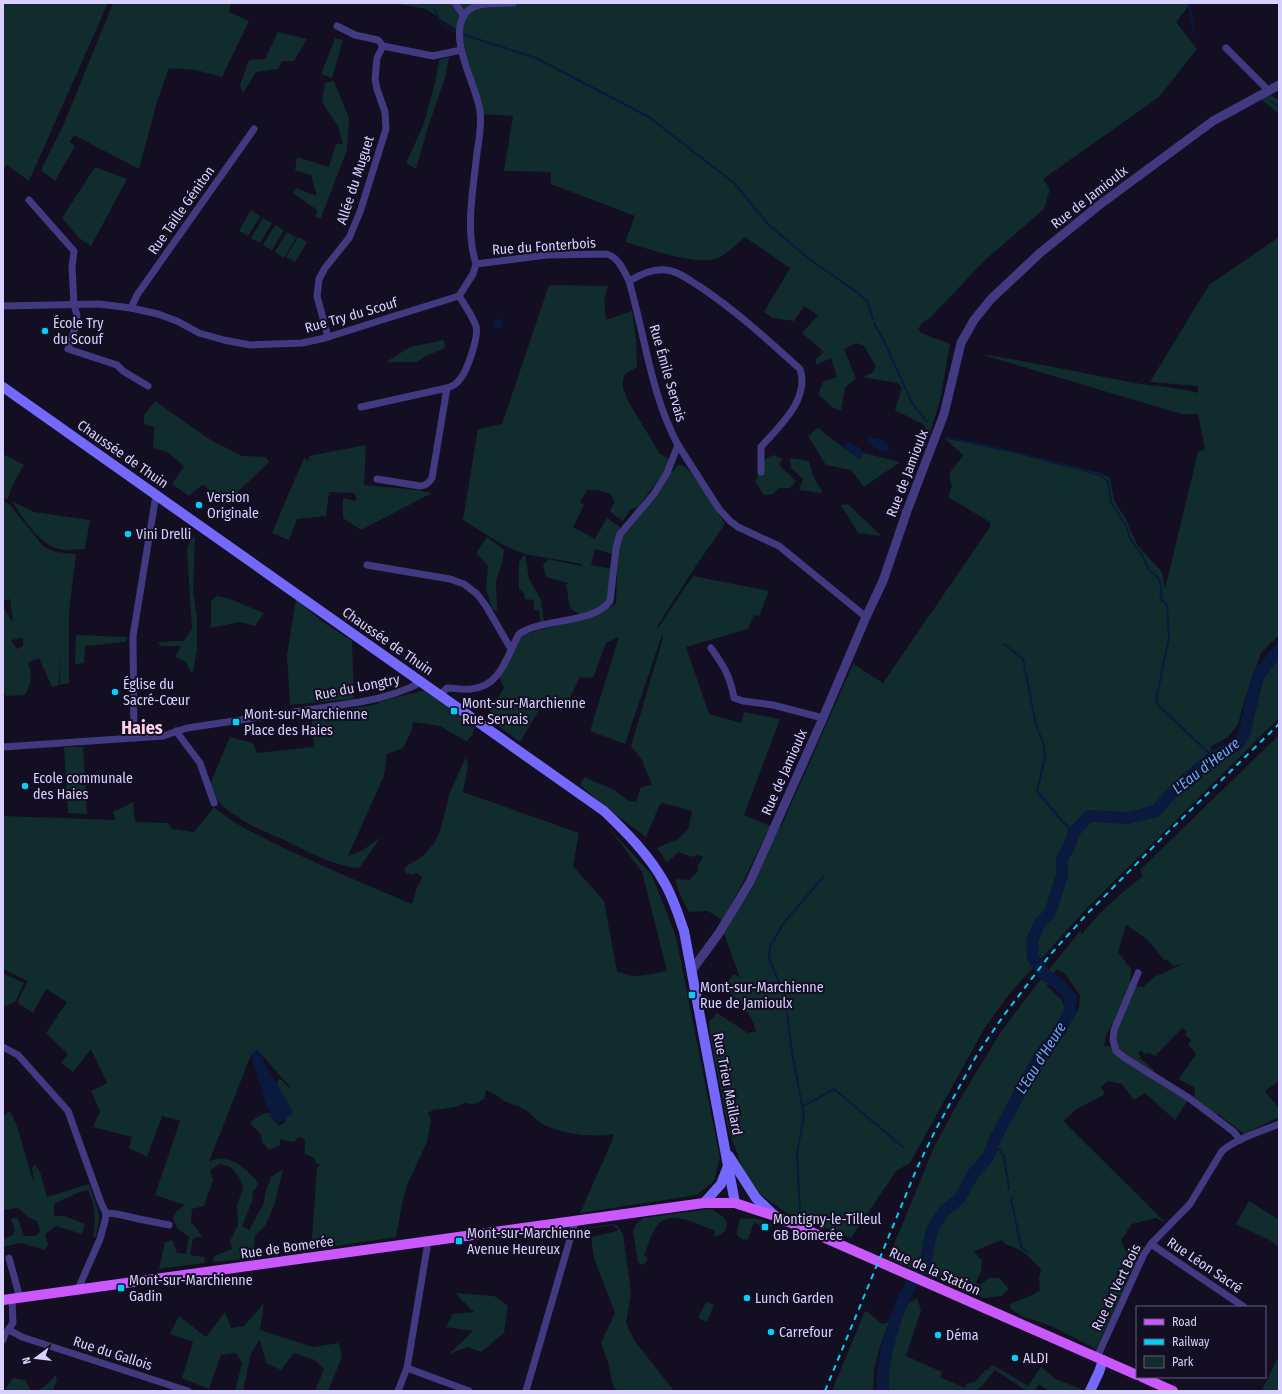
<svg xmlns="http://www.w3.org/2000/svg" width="1282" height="1394" font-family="'Fira Sans Condensed',sans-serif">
  <rect width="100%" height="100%" fill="#130e22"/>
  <g fill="#112c2c" fill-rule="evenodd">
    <path d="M3 3H108L29 181 7 165 3 170Z"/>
    <path d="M113 3H231L229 12 249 21 222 77 196 70 169 68 157 102 139 169 74 135 70 142 75 146 55 181 41 170 63 126Z"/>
    <path d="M393 3H1191L1176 22 1197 49 1159 97 1043 179 1050 189 1044 209 985 260 930 318 922 323 918 329 921 333 950 344 940 400 929 436 923 424 895 410 902 388 898 383 862 377 872 373 876 366 864 346 856 343 844 349 856 379 845 387 841 411 832 407 818 394 823 382 837 377 831 358 816 365V359L824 352 802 333 818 315 804 306 794 321 773 318 764 312 790 268 745 237C738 243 726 255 718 258 698 267 646 248 625 242L635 216 551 184V172L504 171 513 116 483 114 470 73 461 33 426 9Z"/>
    <path d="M278 32 307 39 294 61H282L278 69 256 72 243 93 240 85 249 60 265 59Z"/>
    <path d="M335 38 343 40 332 78 321 74Z"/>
    <path d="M449 57 445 78 428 127 416 169 406 163 423 126 435 83 439 60Z"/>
    <path d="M334 81 349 118 347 150 321 218H316L317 210 293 193 296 188 317 196 311 175 295 170 297 157 329 167 336 144H343L338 126 322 102 325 83Z"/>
    <path d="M1270 95 1279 100V114L1262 100Z"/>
    <path d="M95 167 127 179 91 246 79 238 62 218Z"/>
    <path d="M251 210 260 216 248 236 239 231Z"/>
    <path d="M263 218 272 223 260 243 251 238Z"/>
    <path d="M275 225 284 230 272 250 263 245Z"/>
    <path d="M287 232 296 238 284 258 275 252Z"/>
    <path d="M298 237 307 242 295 262 286 257Z"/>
    <path d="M1279 237V635L1261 653 1243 705 1238 724 1228 737 1210 747 1212 751 1220 758 1239 746 1247 736 1260 677 1279 655V718L1087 908 1010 993 984 1029 910 1163 896 1171 851 1238 787 1213 755 1191 743 1170 728 1128 710 1035 709 1022 717 1013 748 1033 756 1031C751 1012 738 1000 723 986L734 974 740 978 723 931 753 887 779 826 781 827 853 664 883 683 990 527V522L948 497 952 486 949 475C952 467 959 463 963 455L944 438 1031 456 1100 473 1110 478 1114 501 1126 519 1129 527 1138 546 1162 572 1165 589 1198 452 1205 449 1198 414H1181L980 354C1032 362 1083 373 1135 383 1156 387 1178 387 1198 393V386L1150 382 1209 285Z"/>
    <path d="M549 285 608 286 604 300 606 320 632 311 636 339 637 367 625 374 623 380V388L628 401 660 454 670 459 663 474 654 486 638 507 631 509 623 521 610 512C611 509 613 505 614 503 615 490 595 490 587 490L580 502 584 505 573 527 595 539 607 518 620 527 612 554 595 549 591 565 613 569 608 600 602 606 583 615 579 614 570 608 566 585 568 583 546 577 543 565 548 559 581 566 582 564 525 554 529 579 538 594 541 600 544 623 541 624 539 610H534V600L525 599 524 593 519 589V562L525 554 503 545 463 520 478 429 502 424Z"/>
    <path d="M444 340 445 348 426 356 417 362H386L410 347Z"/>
    <path d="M155 401 209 439 242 456 266 457 269 462 224 505 204 485H202L189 496 172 484 184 466 167 452 153 448 154 427 144 424V415Z"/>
    <path d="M818 428 844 448 900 462 864 487 851 470 826 465 808 436Z"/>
    <path d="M366 445 364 485 417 490 432 493 361 530 343 518V498L356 501 355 493 329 492 326 516 297 519 289 540 272 533 304 458 308 461 309 456Z"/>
    <path d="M3 454 24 465 13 484 7 500 3 497Z"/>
    <path d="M774 455 782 459 779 465 796 481 790 488H779L773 494 764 495 755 482 766 458Z"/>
    <path d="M790 458 809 461 813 476 823 493 799 490 803 479 791 468Z"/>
    <path d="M678 465H682L686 467 699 483 725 524 693 570 657 627 659 630 658 628 693 576 769 591 759 616 754 615 748 629 686 647 709 714 741 723 744 712 780 719 744 815 770 826 742 884 722 920 708 911 689 912 678 890 676 879 689 880 698 871 697 867 703 857 697 855 691 857 679 852 667 862 657 848 678 839 688 829 692 811 663 803 660 804 646 837 603 805 580 785 584 777 614 790 627 800 636 802 641 787 652 785 642 760 631 746 663 638 662 635 625 744 590 731 619 637 606 643 593 678 580 677 565 707 547 696 520 742 486 717 504 688 500 678 522 635 590 616 599 613 616 604 618 545 621 536 669 475Z"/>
    <path d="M3 500 10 505 44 547 56 552 76 554 69 612V683L60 685 59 655V685L52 687 39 658 28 663C33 678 31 681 25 695L6 696 3 692V607L13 622 10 599 3 601ZM23 638V646L17 649 11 640Z"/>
    <path d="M12 501 34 512 90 520 85 549C77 549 68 551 60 549 39 545 23 518 12 501Z"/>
    <path d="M848 504 881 536 858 533 841 505Z"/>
    <path d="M192 537 195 538 193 592 197 617V649L193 672 191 673 186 662 175 657 181 646H161L158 642 184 641 192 629 187 549Z"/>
    <path d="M487 537 504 550 502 563 496 581 497 611 492 609 486 589 488 566 476 553Z"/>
    <path d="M217 596 230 599 264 613 255 626 240 622 211 628V601Z"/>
    <path d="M296 599 323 622 352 641 354 699 290 705 287 655Z"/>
    <path d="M76 635 127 637 126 642 85 646 84 663 75 664Z"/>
    <path d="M425 690 475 728 472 735 467 741 462 739 440 726 413 722 411 732 403 748 387 754 384 776 348 856 363 850 381 837 359 868C332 866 308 851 284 840 268 833 250 826 235 815 223 808 211 796 211 782L230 737 253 743 257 753 314 747 311 715 379 704 378 702Z"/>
    <path d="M1279 735V1081L1265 1091 1279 1108V1117L1244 1134 1218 1114H1215L1194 1100 1195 1088 1179 1079 1196 1054 1188 1045 1191 1040 1185 1034 1187 1032 1182 1028 1155 1056 1148 1053 1144 1054 1141 1050 1138 1053 1141 1057 1138 1059H1141L1155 1071 1150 1072 1188 1100 1175 1120 1145 1093 1134 1100 1122 1084 1108 1081 1101 1087 1105 1094 1077 1109 1063 1121 1166 1223 1156 1218 1132 1224 1121 1240 1125 1250 1141 1253 1096 1349 1051 1326 1021 1316 1011 1309 1010 1304 1034 1294 1040 1290 1039 1279 1041 1269 1022 1251 1005 1244 1002 1240 974 1251 982 1261 981 1272 976 1282 980 1285 989 1278H999L1009 1289 1001 1296 984 1298 888 1259 934 1147 959 1101 1000 1033 1033 989 1081 930V935C1099 912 1120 894 1143 876L1140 870ZM1126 925 1147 939 1164 960H1168L1173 966 1183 964 1154 977 1143 987 1136 986 1115 1031 1112 1047 1104 1046 1106 1035 1117 1016 1130 986 1131 969 1118 952ZM1057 969 1065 974 1080 995 1079 1007 1075 1015 1067 1012 1061 999 1047 986 1049 979Z"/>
    <path d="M64 747H83L87 814 68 813Z"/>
    <path d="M466 757 468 766 463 792 579 833 573 866 604 901 617 972C622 972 627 975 632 976 644 976 656 973 667 971L642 872 609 828 652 875 676 937 720 1158 714 1181 697 1195 580 1213 612 1141 614 1134C593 1138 560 1134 541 1123 535 1119 530 1113 524 1109 518 1106 510 1104 504 1101 498 1096 493 1093 486 1090L484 1099 481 1100 478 1103 472 1104 465 1103 456 1107 433 1110 428 1113 431 1119 427 1142 407 1185 403 1199 396 1237 311 1250 317 1168 320 1164 316 1163 313 1157 305 1154C304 1149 306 1143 304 1139L298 1137 294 1142 280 1139V1145L269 1150 262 1142 261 1135 250 1123C256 1118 262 1112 270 1113L273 1120 279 1126 285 1122 287 1116 292 1114C291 1106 283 1102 283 1094L277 1086 278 1079 282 1080 288 1087 291 1088 257 1050 251 1055 209 1162C224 1154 238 1162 249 1173 253 1177 257 1180 258 1185L252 1193 253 1199 242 1226 249 1230 264 1203 265 1194 271 1177 283 1169 274 1206 265 1226 255 1235 254 1257 245 1259 213 1262 214 1256 232 1249 230 1241 238 1225 237 1206 243 1187 239 1177 231 1167 220 1164 210 1170 213 1180 204 1206 192 1209 191 1222 202 1236 193 1239 190 1255 205 1257 204 1263 159 1269 165 1242 172 1240 177 1253 186 1254 189 1237 177 1228 173 1218 177 1211 185 1205 155 1195 180 1121 162 1116 147 1157 129 1148 132 1137 93 1127 100 1111 91 1091 107 1083 91 1049 73 1072 61 1063 68 1054 46 1033 67 1002 46 989 33 1013 17 1002 28 981 3 969V816L116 820 113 812 133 802 135 822 168 823 172 829 194 832 214 807C234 824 257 835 280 846 323 867 367 885 412 904L416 890 423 876H420L417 873 412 875 406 873 404 869 408 865 417 860 425 854 435 842 440 831 450 792Z"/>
    <path d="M4 974 24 983 15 1002 3 1007V976Z"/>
    <path d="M10 1111 17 1126 34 1184 32 1168 35 1164 40 1172 47 1197 89 1184 98 1210 99 1219 96 1237H93C96 1219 96 1207 88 1190L80 1192 54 1204V1216H65L85 1224 82 1234 56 1226 45 1234 48 1244 45 1250 21 1243 3 1247V1239L13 1235 15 1230 11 1219 17 1217 24 1236H36L40 1231 37 1221 28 1217 18 1208 3 1210V1116Z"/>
    <path d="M1249 1201 1279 1220V1247L1271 1241 1236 1224Z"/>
    <path d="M710 1209C715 1211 721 1215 724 1218 731 1226 724 1236 714 1236L715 1231C700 1225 669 1208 657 1226 651 1234 648 1246 644 1255L648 1258 645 1263 642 1265 638 1262 633 1231C635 1224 638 1222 643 1218Z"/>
    <path d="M741 1218 758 1219 772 1224 770 1229 754 1223 748 1239 744 1240C735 1236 737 1233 738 1227 739 1223 738 1222 741 1218Z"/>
    <path d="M612 1224 617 1225 623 1234 631 1293 626 1323 634 1340 674 1391H618L613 1386 608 1362 601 1343 615 1313 594 1258 591 1237 617 1231 618 1229 612 1225 588 1229V1228Z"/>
    <path d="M455 1293 494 1296 508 1306 504 1333 481 1352 468 1347 449 1354 473 1331 446 1327 453 1314 474 1312Z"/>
    <path d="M917 1298 921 1310 906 1356 942 1372 940 1377 965 1388 967 1383 975 1382 985 1370H987L993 1365 1028 1386 1041 1367 1056 1379 1081 1389 1080 1391H1049L1039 1384 1034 1391H1027L995 1370 982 1386 976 1391H888L889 1358 894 1326 906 1305Z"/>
    <path d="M706 1302 714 1305 707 1322 698 1318Z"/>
    <path d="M264 1303 260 1330 313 1347 339 1343 342 1357 328 1391H315L324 1369 315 1360 294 1353 281 1370 266 1363 260 1340 251 1353 243 1391H235L242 1363 236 1353 221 1355 209 1389 182 1378 193 1342 170 1334 179 1316 206 1337 225 1312 231 1328 244 1326Z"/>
    <path d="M865 1311 869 1313 882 1324 889 1322 880 1347 874 1370 873 1391H832Z"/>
    <path d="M1279 1355V1391H1262V1390Z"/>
    <path d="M55 1375 57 1379 53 1391H4L13 1378 25 1380 31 1391C41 1391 50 1383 55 1375Z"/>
  </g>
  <g fill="#0a1a3f">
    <circle cx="498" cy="324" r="5"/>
    <path d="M870 437C879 439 888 440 890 449 883 456 875 447 868 443V440Z"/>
    <path d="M845 442 859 447 863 454 860 459 844 449Z"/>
    <path d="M257 1050 293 1112 282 1122 275 1121 267 1107 251 1055Z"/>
  </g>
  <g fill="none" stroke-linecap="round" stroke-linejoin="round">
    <g stroke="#0a1a3f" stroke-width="2">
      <path d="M1189 3 1194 33"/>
      <path d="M434 9C438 19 444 28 455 31"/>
      <path d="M465 35 536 58 649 117 734 183 768 224 809 259 858 293 867 301 873 319"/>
      <path d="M1271 101 1279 107"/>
      <path d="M874 323 884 341 912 403 927 422"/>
      <path d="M946 437 1014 452 1100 475 1108 481 1111 502 1127 527 1130 538 1143 557 1149 570 1159 578 1162 593 1160 598 1167 605 1169 637 1156 700 1159 706 1213 757"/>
      <path d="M1004 644 1023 659 1036 725 1044 745 1045 757 1037 791 1061 820 1074 832"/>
      <path d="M802 1107 834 1089 903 1147"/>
      <path d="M992 1148 999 1149 1004 1157 1009 1189"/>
      <path d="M1011 1198 1021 1247 1028 1252"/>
      <path d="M800 1213 797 1153 804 1116 792 1052 785 997 769 958 770 947 783 924 824 876"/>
    </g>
    <g stroke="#0a1a3f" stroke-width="12">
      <path d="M919 1273 925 1263 932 1230 944 1211 960 1198 973 1174 988 1157 996 1137 1040 1055 1060 1031 1069 1013 1071 999 1060 985 1044 974 1033 958 1032 941 1039 924 1049 914 1053 904 1062 875V858L1069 847 1074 832 1089 816 1129 818 1156 811 1168 797 1199 768 1217 754 1237 745 1244 735 1258 676 1279 650"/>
      <path d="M883 1391C880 1362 897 1308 912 1283"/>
    </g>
    <g stroke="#413a81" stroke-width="7">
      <path d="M455 3 464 16"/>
      <path d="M513 3C497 4 472 0 463 17 450 43 476 84 480 111 482 125 479 139 477 153 473 190 465 229 476 264L547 255 607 254C619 258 624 271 629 281 640 275 653 268 666 270 678 271 689 280 699 286 735 310 768 340 800 369 810 400 779 426 761 447V472"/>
      <path d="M337 26 355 35 378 40 383 46 433 56 461 50"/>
      <path d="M1226 48 1269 91"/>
      <path d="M29 200 74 251 72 267 74 305 77 315 75 328 68 349 117 365 123 371 148 386"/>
      <path d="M3 306 99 304 131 308 158 314 177 321 199 333 224 340 250 345 302 343 325 338 388 318 459 296 473 274 476 264"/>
      <path d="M131 308 137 295 254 129"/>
      <path d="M328 337 317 296 319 279 325 268 349 238 360 212 386 129 385 112 377 89 375 79 377 58 383 46"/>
      <path d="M361 407 447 388C453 386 457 384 460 379 467 371 479 337 476 326 472 316 465 305 459 296"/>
      <path d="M678 445 719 509 730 521 738 527 779 546 866 617"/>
      <path d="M377 479 420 486C426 486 429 483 432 478L447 388"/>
      <path d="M367 565 450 579 464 584 477 594 486 606 511 649"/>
      <path d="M711 648C724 667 730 675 734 698L743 701 773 705 823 718"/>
      <path d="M440 695 447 688C455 688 463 690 471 689 501 687 507 655 519 634 542 618 594 624 610 601L616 548 620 534 654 494 667 473 678 445C651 395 645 336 629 281"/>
      <path d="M176 731 200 763 214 803"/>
      <path d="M134 738 133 636 156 495"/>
      <path d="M3 747 163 736 187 728 360 702C382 698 403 692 422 682"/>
      <path d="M1138 973 1114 1030 1113 1040 1116 1051 1125 1058 1189 1098 1234 1132 1240 1140"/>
      <path d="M3 1047 18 1055 68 1111 101 1203 106 1213 105 1221 100 1239 78 1289"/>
      <path d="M106 1213 117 1214 139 1219 169 1225"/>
      <path d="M1151 1244 1244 1307"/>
      <path d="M9 1258 20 1298"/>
      <path d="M9 1330 22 1337 188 1391"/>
      <path d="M3 1340 5 1334 13 1323 12 1299"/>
      <path d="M1097 1357 1144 1254 1151 1244 1190 1204 1222 1151C1238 1138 1260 1132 1279 1124"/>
      <path d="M407 1368 469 1391"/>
      <path d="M398 1391 407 1368 428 1242"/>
      <path d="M526 1391 575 1222"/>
    </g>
    <path stroke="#413a81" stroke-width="9" d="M692 970 719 933 750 882 823 718 866 617 883 581 907 511 944 414 961 343 974 320 991 299 1040 253 1098 206 1213 121 1279 85"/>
    <g stroke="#7569fd" stroke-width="10">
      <path d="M3 387 604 811C626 832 649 855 664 882 673 897 678 914 684 931L735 1203"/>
      <path d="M729 1156 756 1198 775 1216"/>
      <path d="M704 1203 721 1184 728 1166"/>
      <path d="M1090 1391 1099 1372 1103 1360"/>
    </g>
    <g stroke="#c959fd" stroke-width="10">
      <path d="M3 1300 704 1203H735L775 1216 1137 1375"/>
      <path d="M1142 1377 1173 1391"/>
    </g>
    <path stroke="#03d0f7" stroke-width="2" stroke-dasharray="6 5" stroke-linecap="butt" d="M825 1391 917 1168 936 1129 978 1053 1004 1015 1049 956 1087 914 1163 837 1279 724"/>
  </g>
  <g fill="#03d0f7" stroke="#130e22" stroke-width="1.5">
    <circle cx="45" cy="331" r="4"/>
    <circle cx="199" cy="505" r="4"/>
    <circle cx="128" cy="534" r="4"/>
    <circle cx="115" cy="692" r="4"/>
    <rect x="450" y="707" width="8" height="8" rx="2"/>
    <rect x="232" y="718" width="8" height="8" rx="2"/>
    <circle cx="25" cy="786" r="4"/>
    <rect x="688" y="991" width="8" height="8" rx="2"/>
    <rect x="761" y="1223" width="8" height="8" rx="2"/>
    <rect x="455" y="1237" width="8" height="8" rx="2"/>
    <rect x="117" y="1284" width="8" height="8" rx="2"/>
    <circle cx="747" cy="1298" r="4"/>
    <circle cx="771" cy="1332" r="4"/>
    <circle cx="938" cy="1335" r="4"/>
    <circle cx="1015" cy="1358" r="4"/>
  </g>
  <g text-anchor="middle" stroke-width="4" stroke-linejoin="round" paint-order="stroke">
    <g font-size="14" fill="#d8d0fe" stroke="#130e22">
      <text transform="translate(355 180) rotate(-72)" y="5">Allée du Muguet</text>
      <text transform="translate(1089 197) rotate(-38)" y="5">Rue de Jamioulx</text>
      <text transform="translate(181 210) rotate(-55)" y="5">Rue Taille Géniton</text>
      <text transform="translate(544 246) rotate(-4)" y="5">Rue du Fonterbois</text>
      <text transform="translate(351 315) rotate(-16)" y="5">Rue Try du Scouf</text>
      <text transform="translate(668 373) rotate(74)" y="5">Rue Émile Servais</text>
      <text transform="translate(123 454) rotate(35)" y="5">Chaussée de Thuin</text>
      <text transform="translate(907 473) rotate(-69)" y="5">Rue de Jamioulx</text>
      <text transform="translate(388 641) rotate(35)" y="5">Chaussée de Thuin</text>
      <text transform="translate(357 687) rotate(-11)" y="5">Rue du Longtry</text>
      <text transform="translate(784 772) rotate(-66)" y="5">Rue de Jamioulx</text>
      <text transform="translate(728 1084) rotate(79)" y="5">Rue Trieu Maillard</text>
      <text transform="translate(287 1247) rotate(-8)" y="5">Rue de Bomerée</text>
      <text transform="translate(1205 1265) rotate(34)" y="5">Rue Léon Sacré</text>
      <text transform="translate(935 1271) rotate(24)" y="5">Rue de la Station</text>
      <text transform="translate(1116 1287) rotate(-64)" y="5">Rue du Vert Bois</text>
      <text transform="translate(113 1353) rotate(18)" y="5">Rue du Gallois</text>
    </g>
    <g font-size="14" fill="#d8d0fe" stroke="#130e22" text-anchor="start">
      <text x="53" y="328">École Try<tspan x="53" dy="16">du Scouf</tspan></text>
      <text x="207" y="502">Version<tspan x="207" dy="16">Originale</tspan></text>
      <text x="136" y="539">Vini Drelli</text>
      <text x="123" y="689">Église du<tspan x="123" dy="16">Sacré-Cœur</tspan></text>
      <text x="462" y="708">Mont-sur-Marchienne<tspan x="462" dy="16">Rue Servais</tspan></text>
      <text x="244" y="719">Mont-sur-Marchienne<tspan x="244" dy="16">Place des Haies</tspan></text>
      <text x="33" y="783">Ecole communale<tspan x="33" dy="16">des Haies</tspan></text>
      <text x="700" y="992">Mont-sur-Marchienne<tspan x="700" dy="16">Rue de Jamioulx</tspan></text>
      <text x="773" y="1224">Montigny-le-Tilleul<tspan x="773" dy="16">GB Bomerée</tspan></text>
      <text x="467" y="1238">Mont-sur-Marchienne<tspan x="467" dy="16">Avenue Heureux</tspan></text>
      <text x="129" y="1285">Mont-sur-Marchienne<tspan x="129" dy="16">Gadin</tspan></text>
      <text x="755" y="1303">Lunch Garden</text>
      <text x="779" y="1337">Carrefour</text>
      <text x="946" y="1340">Déma</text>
      <text x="1023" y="1363">ALDI</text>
    </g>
    <g font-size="15" font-style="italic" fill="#60abfd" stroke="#130e22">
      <text transform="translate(1206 766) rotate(-38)" y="5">L'Eau d'Heure</text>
      <text transform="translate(1041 1058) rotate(-58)" y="5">L'Eau d'Heure</text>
    </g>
    <g font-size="18" font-weight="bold" fill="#fed2ec" stroke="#130e22">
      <text x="142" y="734">Haies</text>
    </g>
  </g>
  <rect width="1282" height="1394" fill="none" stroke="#d8d0fe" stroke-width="8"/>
  <rect x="1136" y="1306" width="130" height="72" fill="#130e22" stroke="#625c7a"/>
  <rect x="1144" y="1319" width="20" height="6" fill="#c959fd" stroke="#625c7a"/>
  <text x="1172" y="1326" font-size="12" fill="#d8d0fe">Road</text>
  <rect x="1144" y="1339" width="20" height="6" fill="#03d0f7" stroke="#625c7a"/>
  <text x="1172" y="1346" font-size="12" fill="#d8d0fe">Railway</text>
  <rect x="1144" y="1356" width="20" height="12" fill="#112c2c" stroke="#625c7a"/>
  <text x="1172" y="1366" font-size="12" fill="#d8d0fe">Park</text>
  <g transform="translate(36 1358) rotate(255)" stroke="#130e22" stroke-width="3" paint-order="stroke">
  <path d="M0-3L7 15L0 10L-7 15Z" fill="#d8d0fe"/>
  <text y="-6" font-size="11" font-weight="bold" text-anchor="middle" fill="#d8d0fe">N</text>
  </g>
</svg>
